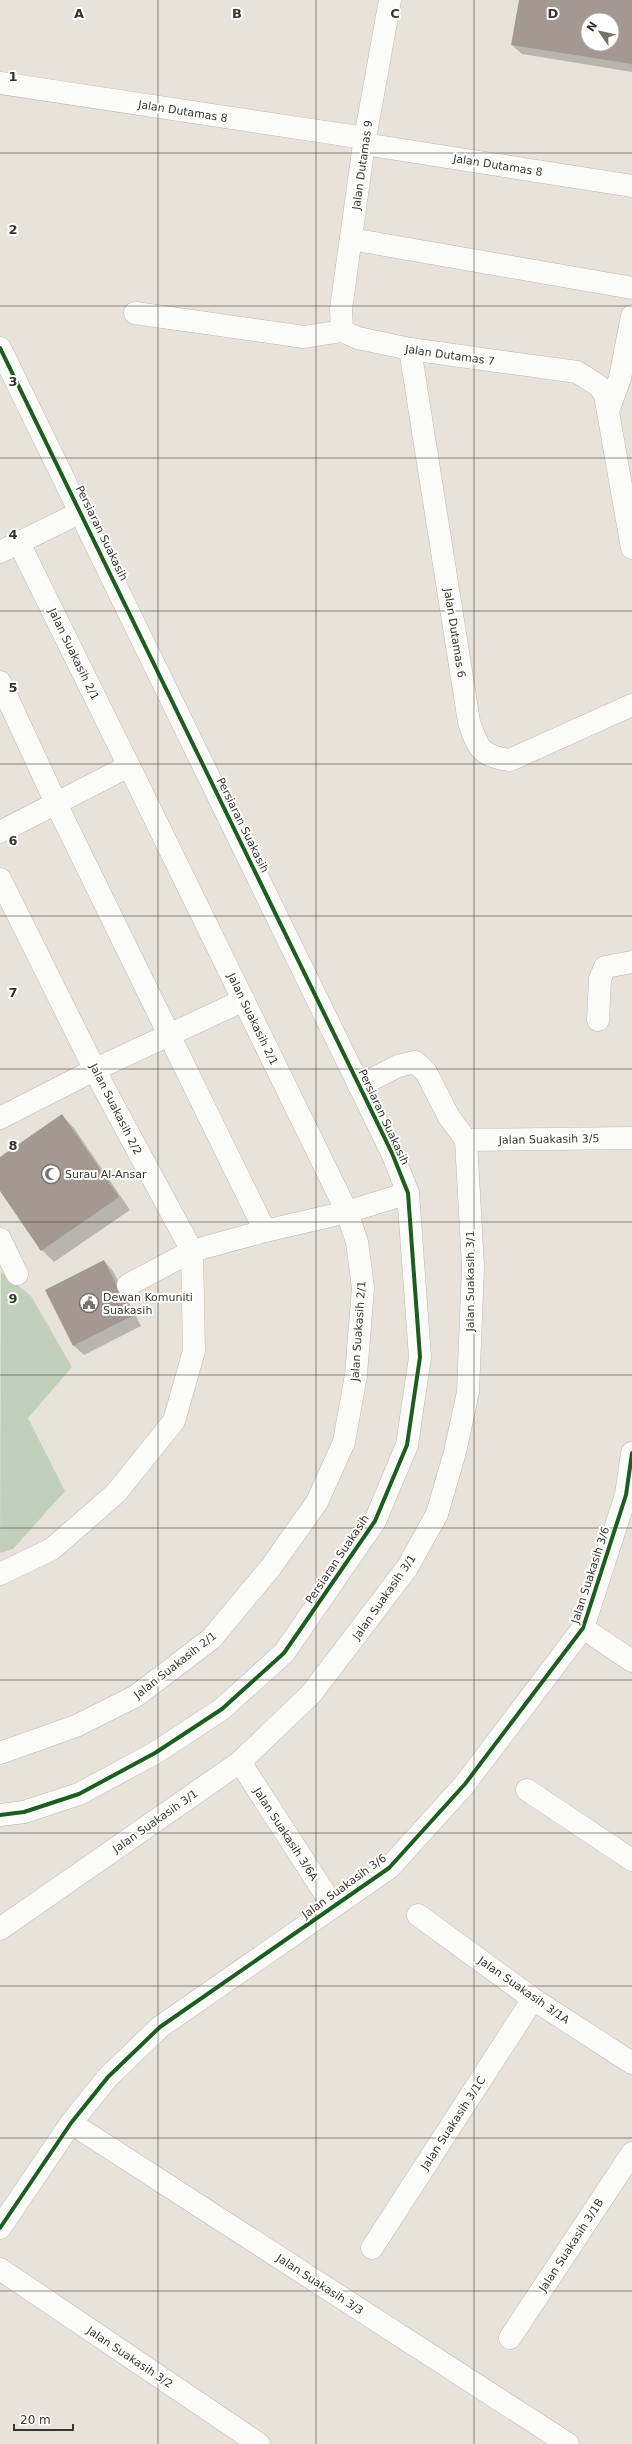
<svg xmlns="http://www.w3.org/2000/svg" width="632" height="2444" font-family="'DejaVu Sans',sans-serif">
  <rect width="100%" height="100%" fill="#e7e3da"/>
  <path fill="#c1d0bb" d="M1 1272 31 1296 72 1367 28 1418 65 1491 13 1549 0 1553Z"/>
  <g fill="#0003" fill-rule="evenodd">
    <path d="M520 0H632V72L522 54 512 45ZM588 20H612V44H588Z"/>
    <path d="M62 1116 74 1128 130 1210 54 1262 42 1250 0 1189V1158Z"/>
    <path d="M104 1261 113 1271 141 1326 84 1355 74 1346 46 1291Z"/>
  </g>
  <g fill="#a39992" fill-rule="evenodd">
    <path d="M519 0H632V64L511 45ZM588 20H612V44H588Z"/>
    <path d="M62 1114 119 1197 41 1251 0 1191V1157Z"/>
    <path d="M104 1260 132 1316 73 1346 45 1290Z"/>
  </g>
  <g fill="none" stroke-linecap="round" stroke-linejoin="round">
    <g stroke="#bdbab2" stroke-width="23">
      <g id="minor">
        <path d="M0 83 365 138"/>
        <path d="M364 144 632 186"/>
        <path d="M351 239 632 288"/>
        <path d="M135 313 304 337 342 331 358 338 410 349 577 372 599 386 605 395 632 548"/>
        <path d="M342 331 341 309 364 144 390 0"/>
        <path d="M0 348 392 1153 408 1193 420 1357 407 1445 375 1521 284 1653 222 1709 155 1753 79 1794 24 1812 0 1815"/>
        <path d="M410 349 469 722C478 749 481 756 510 760L632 705"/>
        <path d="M608 411 620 378 632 316"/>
        <path d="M0 552 81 512"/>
        <path d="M0 682 62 816 265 1231"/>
        <path d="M0 832 129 766 19 543"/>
        <path d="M0 879 104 1088 192 1251 194 1351 174 1421 116 1493 52 1549 0 1574"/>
        <path d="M598 1020 600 979 605 967 632 962"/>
        <path d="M0 1118 96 1069 244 1000"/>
        <path d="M466 1140 632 1138"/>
        <path d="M0 1239 17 1274"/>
        <path d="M128 1285 192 1251 265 1231 347 1212 408 1193"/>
        <path d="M583 1628 632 1661"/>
        <path d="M0 1753 76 1726 136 1696 211 1639 271 1567 317 1502 344 1442 356 1375 363 1288 357 1242 347 1212 129 766"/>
        <path d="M240 1762 333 1906"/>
        <path d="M527 1790 632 1860"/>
        <path d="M418 1915 533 1999 632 2063"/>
        <path d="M0 1929 240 1762 311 1694 407 1568 437 1514 455 1452 468 1392 473 1267 466 1140 449 1117 426 1072 415 1062 398 1066 359 1086"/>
        <path d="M71 2123 568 2444"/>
        <path d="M0 2228 71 2123 108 2077 160 2027 389 1868 465 1784 583 1628 626 1495 632 1453"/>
        <path d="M372 2248 533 1999"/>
        <path d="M0 2269 259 2444"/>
        <path d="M510 2338 632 2153"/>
      </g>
    </g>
    <use href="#minor" stroke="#fbfbf9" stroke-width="22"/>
    <g stroke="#fff" stroke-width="6">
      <g id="cycleway">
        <path d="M0 348 392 1153 408 1193 420 1357 407 1445 375 1521 284 1653 222 1709 155 1753 79 1794 24 1812 0 1815"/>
        <path d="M0 2228 71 2123 108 2077 160 2027 389 1868 465 1784 583 1628 626 1495 632 1453"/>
      </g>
    </g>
    <use href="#cycleway" stroke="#1b5e20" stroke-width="4"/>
  </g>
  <path fill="none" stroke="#38352e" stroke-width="1" stroke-opacity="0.55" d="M158 0V2444M316 0V2444M474 0V2444M0 153H632M0 306H632M0 458H632M0 611H632M0 764H632M0 916H632M0 1069H632M0 1222H632M0 1375H632M0 1528H632M0 1680H632M0 1833H632M0 1986H632M0 2138H632M0 2291H632"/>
  <defs>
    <g id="mosque-ring" transform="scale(1)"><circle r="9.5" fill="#fff" stroke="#75726a" stroke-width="1.5"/><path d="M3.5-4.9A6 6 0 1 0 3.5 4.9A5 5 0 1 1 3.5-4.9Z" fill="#75726a"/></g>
    <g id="civic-ring" transform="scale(1)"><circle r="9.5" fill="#fff" stroke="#75726a" stroke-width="1.5"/><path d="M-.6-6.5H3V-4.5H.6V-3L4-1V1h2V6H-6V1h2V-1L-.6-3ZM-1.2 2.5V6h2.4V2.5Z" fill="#75726a"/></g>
  </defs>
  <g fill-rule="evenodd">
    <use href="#mosque-ring" x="51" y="1174"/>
    <use href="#civic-ring" x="89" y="1303"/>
  </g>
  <g text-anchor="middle" stroke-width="4" stroke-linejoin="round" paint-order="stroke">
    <g font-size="11" fill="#38352e" stroke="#fff">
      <text transform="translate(183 111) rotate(9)" y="4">Jalan Dutamas 8</text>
      <text transform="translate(362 165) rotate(-82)" y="4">Jalan Dutamas 9</text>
      <text transform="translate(498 165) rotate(9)" y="4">Jalan Dutamas 8</text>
      <text transform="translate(450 355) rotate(8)" y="4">Jalan Dutamas 7</text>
      <text transform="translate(102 533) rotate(64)" y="4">Persiaran Suakasih</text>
      <text transform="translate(455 633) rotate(81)" y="4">Jalan Dutamas 6</text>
      <text transform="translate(74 654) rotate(64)" y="4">Jalan Suakasih 2/1</text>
      <text transform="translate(243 825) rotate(64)" y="4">Persiaran Suakasih</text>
      <text transform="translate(253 1019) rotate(64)" y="4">Jalan Suakasih 2/1</text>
      <text transform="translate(116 1109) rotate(63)" y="4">Jalan Suakasih 2/2</text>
      <text transform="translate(384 1117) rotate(65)" y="4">Persiaran Suakasih</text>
      <text transform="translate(549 1139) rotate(-1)" y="4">Jalan Suakasih 3/5</text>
      <text transform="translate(470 1281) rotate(-90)" y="4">Jalan Suakasih 3/1</text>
      <text transform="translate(358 1331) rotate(-86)" y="4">Jalan Suakasih 2/1</text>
      <text transform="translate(337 1559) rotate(-56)" y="4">Persiaran Suakasih</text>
      <text transform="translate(590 1575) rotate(-72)" y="4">Jalan Suakasih 3/6</text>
      <text transform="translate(384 1597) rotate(-55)" y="4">Jalan Suakasih 3/1</text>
      <text transform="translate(175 1665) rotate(-38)" y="4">Jalan Suakasih 2/1</text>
      <text transform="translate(155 1821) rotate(-35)" y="4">Jalan Suakasih 3/1</text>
      <text transform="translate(286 1834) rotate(57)" y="4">Jalan Suakasih 3/6A</text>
      <text transform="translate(344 1886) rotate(-36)" y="4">Jalan Suakasih 3/6</text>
      <text transform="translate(524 1990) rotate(35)" y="4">Jalan Suakasih 3/1A</text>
      <text transform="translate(453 2123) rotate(-57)" y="4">Jalan Suakasih 3/1C</text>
      <text transform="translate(571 2245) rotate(-57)" y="4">Jalan Suakasih 3/1B</text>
      <text transform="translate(320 2284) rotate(33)" y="4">Jalan Suakasih 3/3</text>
      <text transform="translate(130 2357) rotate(34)" y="4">Jalan Suakasih 3/2</text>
    </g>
    <g font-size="11" fill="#38352e" stroke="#fff" text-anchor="start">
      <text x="65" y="1178">Surau Al-Ansar</text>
      <text x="103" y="1301">Dewan Komuniti<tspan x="103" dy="13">Suakasih</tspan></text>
    </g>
  </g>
  <g font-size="13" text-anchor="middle" font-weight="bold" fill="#38352e" stroke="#fff" stroke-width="4" stroke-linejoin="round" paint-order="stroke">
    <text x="79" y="18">A</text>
    <text x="237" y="18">B</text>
    <text x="395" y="18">C</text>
    <text x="553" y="18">D</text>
    <text x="13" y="81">1</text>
    <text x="13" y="234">2</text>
    <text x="13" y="386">3</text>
    <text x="13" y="539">4</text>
    <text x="13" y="692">5</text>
    <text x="13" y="845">6</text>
    <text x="13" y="997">7</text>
    <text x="13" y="1150">8</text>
    <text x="13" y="1303">9</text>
  </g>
  <g transform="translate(600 32) rotate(304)"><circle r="19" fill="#ffffff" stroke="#afaeab"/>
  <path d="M0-3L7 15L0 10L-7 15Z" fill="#75726a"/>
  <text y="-6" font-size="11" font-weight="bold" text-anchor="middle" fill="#38352e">N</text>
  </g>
  <path d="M14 2424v6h59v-6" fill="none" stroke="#38352e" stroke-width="2"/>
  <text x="20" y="2424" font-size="12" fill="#38352e" stroke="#ffffff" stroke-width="3" paint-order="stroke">20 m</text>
</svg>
